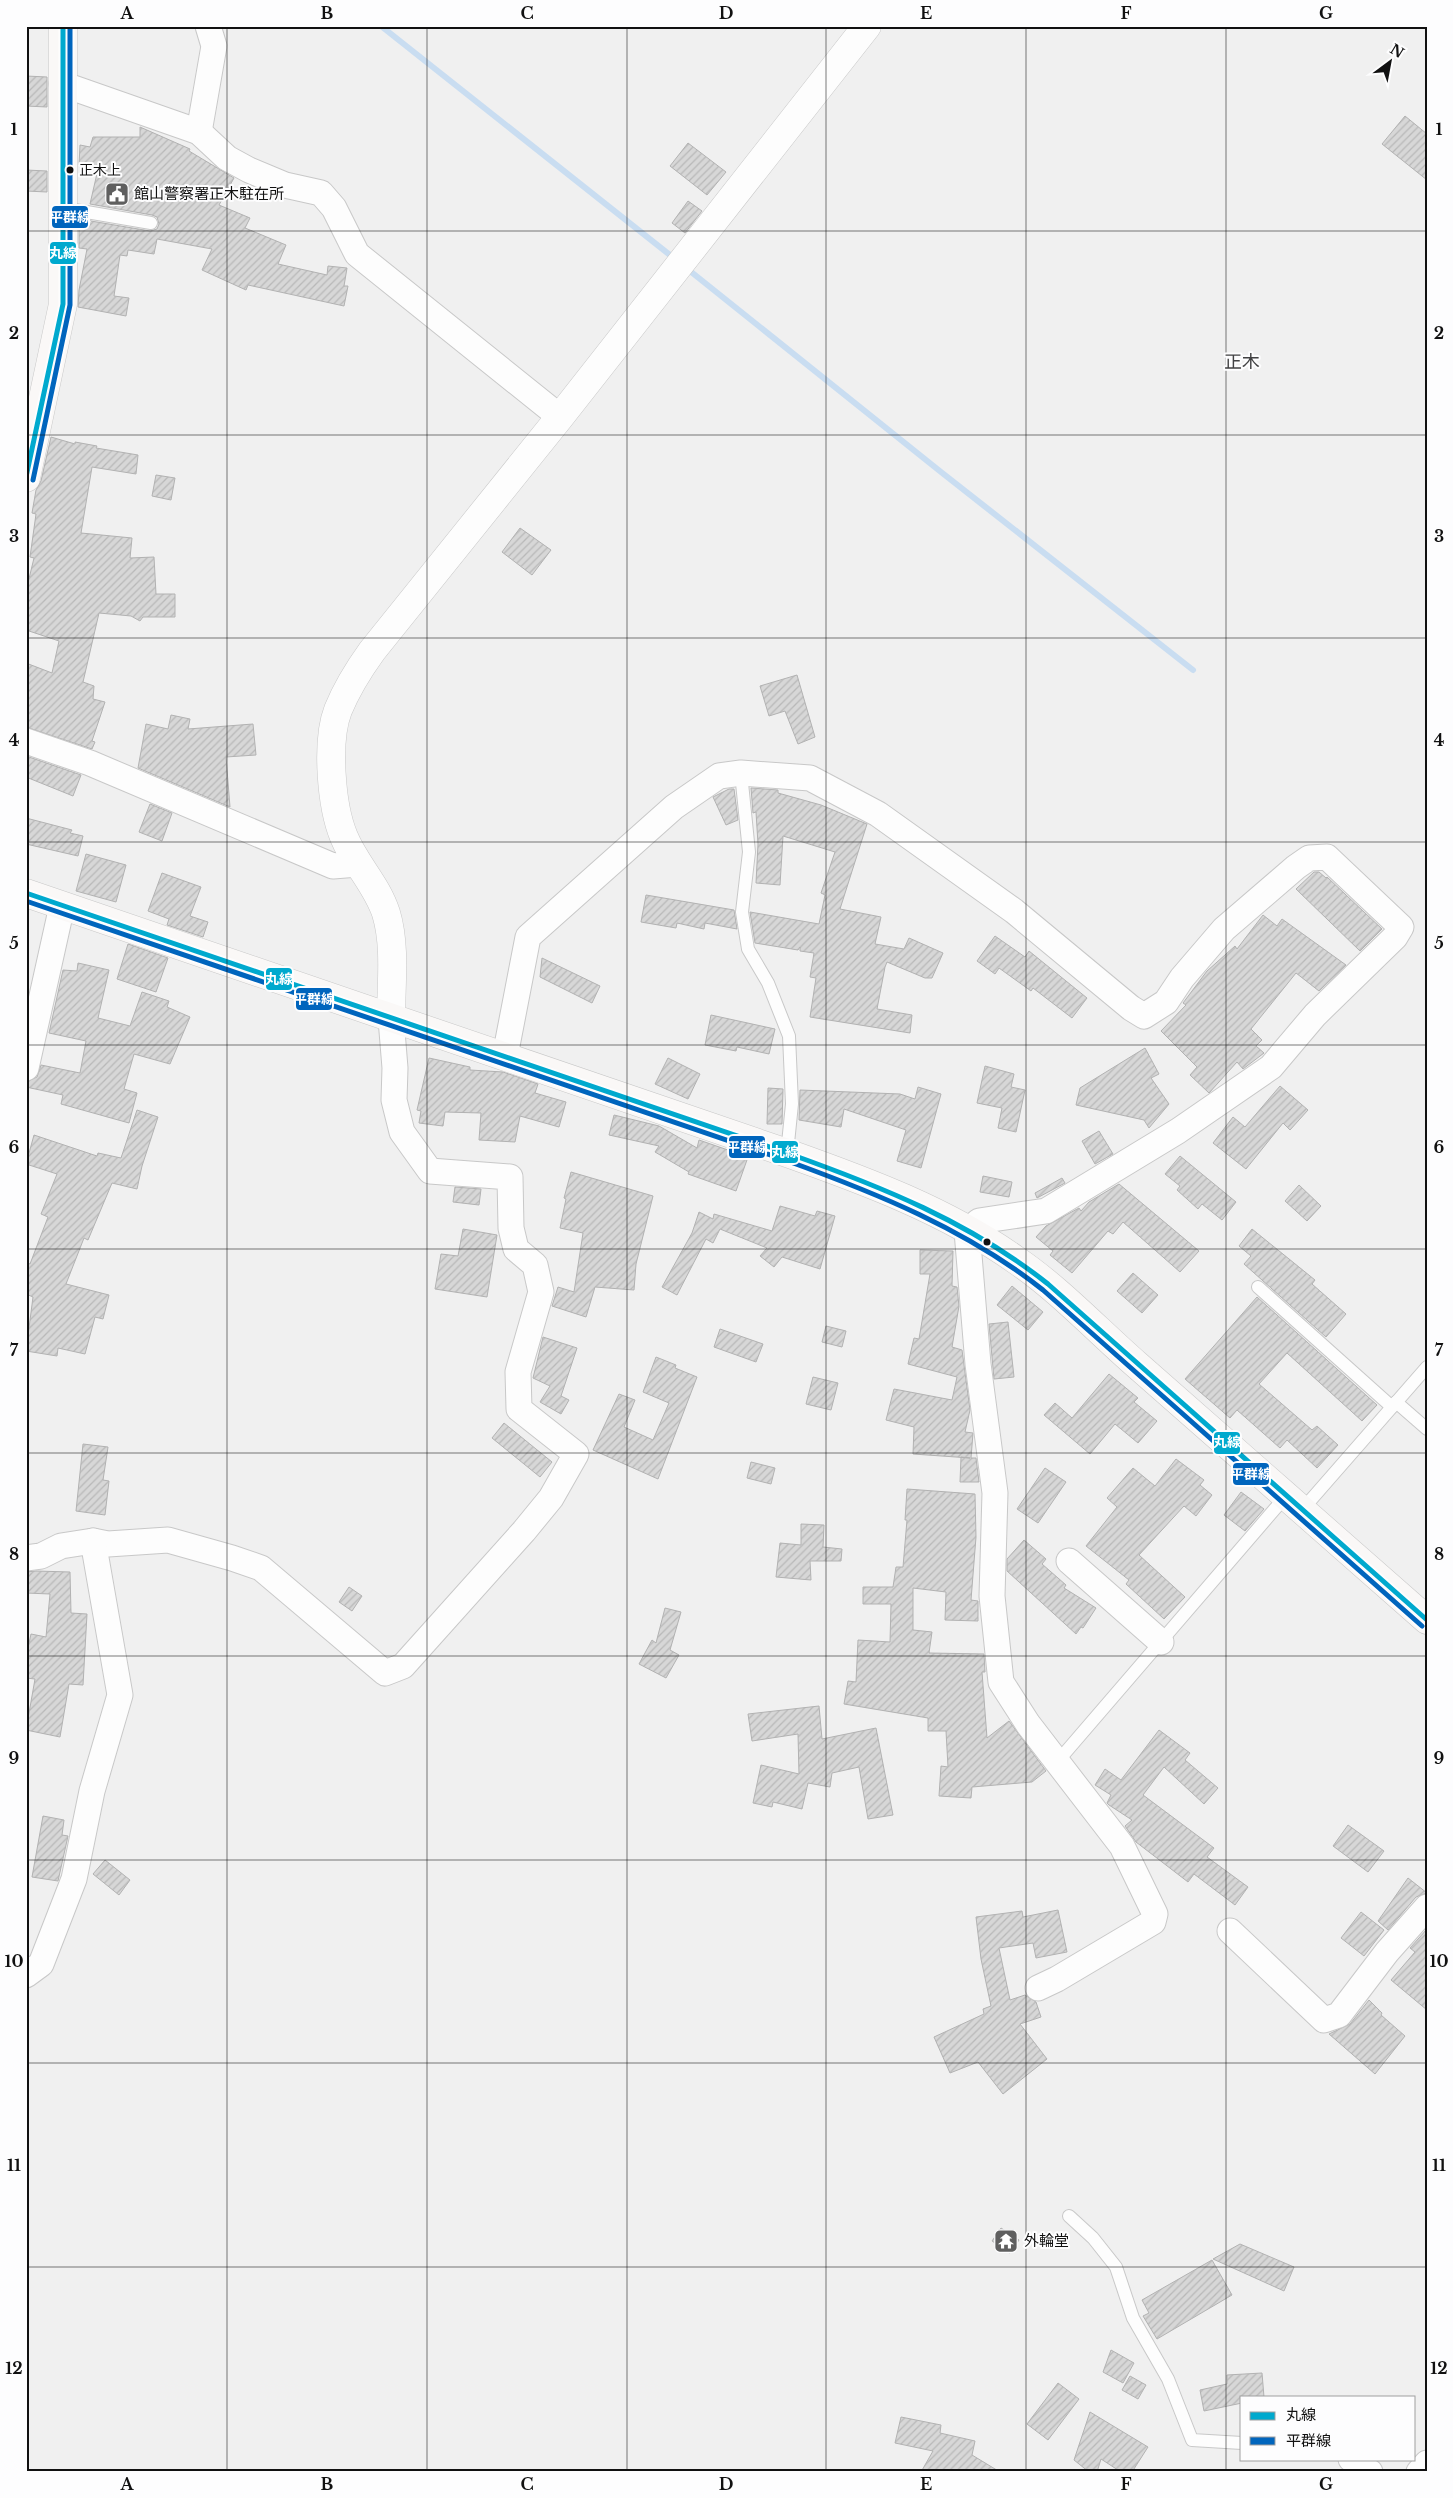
<svg xmlns="http://www.w3.org/2000/svg" width="1453" height="2498" font-family="'Libre Baskerville','Noto Sans JP',serif">
  <defs>
    <pattern id="building-hatch" width="6" height="6" patternUnits="userSpaceOnUse" patternTransform="scale(1.25)"><rect width="6" height="6" fill="#d7d7d7"/><path d="M-1 1l2-2M0 6l6-6M5 7l2-2" fill="none" stroke="#b8b8b8"/></pattern>
  </defs>
  <rect width="100%" height="100%" fill="#f0f0f0"/>
  <g fill="none" stroke-linecap="round" stroke-linejoin="round">
    <g stroke="#c9ddf1" stroke-width="6">
      <path d="M381 26 675 259"/>
      <path d="M685 267 941 472 1193 670"/>
    </g>
  </g>
  <g fill="url(#building-hatch)" stroke="#b2b2b2">
    <path d="M26 76 47 77V107L26 106Z"/>
    <path d="M1405 116 1427 134V180L1382 144Z"/>
    <path d="M140 127 190 149 189 151 234 178 219 205 250 218 245 228 286 245 278 264 327 275 328 266 347 268 344 286H348L344 306 248 285 246 290 202 270 212 249 157 239 154 254 128 250 127 256 120 255 114 296 129 298 126 316 78 307 79 290 87 249 79 248V219L150 231 157 229 159 224 157 217 152 215 90 204 98 169 79 165 80 145 90 147 93 137H140Z"/>
    <path d="M688 143 726 172 707 195 670 166Z"/>
    <path d="M26 170 47 171V192L26 191Z"/>
    <path d="M688 201 702 211 685 233 672 223Z"/>
    <path d="M51 437 75 444V442L97 446 96 448 138 455 136 474 92 467 81 533 132 538 130 558 154 557 156 594H175V617H143L140 621 131 616 99 613 83 682 94 686 93 699 105 702 92 741 95 742 92 749 26 727V663L52 673 59 641 26 630V591L34 558 30 557 36 514 32 513 36 490 41 481Z"/>
    <path d="M156 475 175 478 171 500 152 496Z"/>
    <path d="M520 528 551 550 532 575 502 552Z"/>
    <path d="M797 675 815 737 798 744 785 711 769 716 760 686Z"/>
    <path d="M171 715 190 719 188 729 253 724 256 755 226 757 230 807 138 768 146 724 168 729Z"/>
    <path d="M26 756 81 775 73 796 26 777Z"/>
    <path d="M751 788 778 790V793L821 805 867 824 840 909 881 917 875 944 904 949 909 938 943 953 932 978H925L887 962 885 967 877 1009 912 1015 910 1033 810 1017 816 978 810 977 814 953 800 951V947L798 950 755 943 750 912 819 924 825 895 821 893 835 852 783 836 780 885 756 883 758 844 756 812 753 813Z"/>
    <path d="M729 789H734L738 820 726 825 713 797Z"/>
    <path d="M150 804 172 813 162 841 139 832Z"/>
    <path d="M26 818 72 830 70 833 83 836 78 856 26 844Z"/>
    <path d="M86 854 126 865 116 902 76 891Z"/>
    <path d="M1314 872H1319L1326 878 1327 877 1382 929 1360 951 1296 889Z"/>
    <path d="M162 873 201 887 190 916 208 922 203 937 167 925 169 919 148 911Z"/>
    <path d="M646 895 734 910 737 929 705 923 704 929 677 923 676 928 641 922Z"/>
    <path d="M1263 915 1277 926 1282 919 1346 965 1319 991 1296 973 1251 1029 1262 1040 1256 1046 1264 1053 1243 1069 1237 1062 1209 1093 1190 1075 1197 1067 1161 1031 1186 1005 1183 1003 1207 971 1235 946 1237 949Z"/>
    <path d="M995 936 1025 957 1029 951 1087 998 1072 1018 1033 988 1031 991 999 968 995 974 977 961Z"/>
    <path d="M128 944 168 958 156 992 117 979Z"/>
    <path d="M542 958 600 986 592 1003 540 977Z"/>
    <path d="M78 963 109 970 98 1018 130 1026 142 992 169 1001 167 1007 190 1017 170 1064 134 1054 124 1089 137 1093 129 1123 61 1104 63 1095 26 1087V1082L37 1077 41 1065 80 1073 86 1041 49 1033 63 970 77 971Z"/>
    <path d="M711 1015 775 1029 769 1054 737 1047 736 1051 705 1045Z"/>
    <path d="M1145 1048 1159 1074 1151 1078 1169 1104 1149 1128 1144 1120 1076 1105 1080 1088Z"/>
    <path d="M429 1058 470 1067V1070L503 1072 538 1084 535 1093 566 1102 559 1127 520 1116 515 1142 479 1140 481 1113 445 1112 443 1126 419 1123 421 1111 417 1110Z"/>
    <path d="M668 1058 700 1074 688 1099 655 1084Z"/>
    <path d="M985 1066 1014 1074 1011 1087 1025 1090 1016 1132 998 1128 1002 1108 977 1103Z"/>
    <path d="M1280 1086 1308 1110 1290 1130 1283 1123 1246 1169 1213 1143 1233 1117 1245 1127Z"/>
    <path d="M918 1087 941 1094 921 1168 897 1161 906 1130 844 1109 841 1127 799 1120 800 1090 900 1094 915 1099Z"/>
    <path d="M768 1088 783 1089 782 1124H767Z"/>
    <path d="M137 1110 158 1117 142 1166 137 1189 112 1183 88 1240 84 1238 66 1284 109 1295 103 1319 95 1317 85 1354 58 1348 57 1356 26 1351 33 1297 26 1294V1262L30 1264 48 1217 41 1214 57 1174 26 1164 34 1135 97 1156 98 1153 121 1158Z"/>
    <path d="M614 1115 659 1126 697 1148 699 1140 748 1157 736 1191 688 1174 689 1172 655 1152 659 1146 609 1135Z"/>
    <path d="M1099 1131 1113 1154 1095 1164 1082 1141Z"/>
    <path d="M1180 1156 1236 1202 1222 1220 1202 1204 1198 1209 1177 1190 1180 1186 1165 1174Z"/>
    <path d="M571 1172 653 1196 636 1264 634 1290 595 1287 586 1317 552 1306 558 1287 574 1292 583 1233 560 1228 566 1199 564 1198Z"/>
    <path d="M983 1176 1012 1182 1009 1197 980 1192Z"/>
    <path d="M1062 1178 1065 1183 1037 1198 1035 1193Z"/>
    <path d="M1119 1184 1199 1251 1180 1272 1123 1222 1113 1234 1108 1231 1072 1273 1050 1255 1053 1251 1036 1237 1046 1226 1079 1208 1081 1211 1089 1202Z"/>
    <path d="M1299 1185 1321 1206 1307 1221 1285 1201Z"/>
    <path d="M455 1187 481 1189 479 1205 453 1202Z"/>
    <path d="M780 1206 815 1216 817 1211 835 1216 820 1269 782 1257 774 1267 760 1256 767 1248 720 1229 713 1243 706 1239 677 1295 662 1287 692 1233 699 1212 713 1219 714 1214 772 1231Z"/>
    <path d="M463 1229 497 1235 487 1297 435 1289 441 1254 458 1256Z"/>
    <path d="M1252 1229 1315 1280 1312 1284 1346 1314 1326 1337 1244 1264 1251 1256 1239 1246Z"/>
    <path d="M920 1250 953 1251 952 1286 957 1287 959 1306 952 1347 962 1350 970 1410 965 1432 973 1433 971 1458H976L979 1482H960L961 1457 970 1458 913 1454 914 1427 886 1420 894 1389 952 1400 957 1377 908 1364 914 1338 919 1339 930 1274H920Z"/>
    <path d="M1133 1273 1158 1295 1142 1313 1117 1291Z"/>
    <path d="M1012 1286 1043 1312 1028 1330 997 1305Z"/>
    <path d="M1257 1297 1377 1405 1362 1421 1287 1353 1259 1384 1312 1430 1317 1426 1338 1445 1317 1468 1287 1440 1280 1448 1237 1410 1230 1418 1185 1379Z"/>
    <path d="M1008 1322 1014 1377 994 1379 989 1324Z"/>
    <path d="M826 1326 846 1331 842 1347 822 1342Z"/>
    <path d="M720 1329 763 1344 756 1362 714 1347Z"/>
    <path d="M543 1337 577 1348 561 1396 569 1400 561 1414 540 1402 550 1386 533 1378Z"/>
    <path d="M656 1357 676 1365 675 1368 697 1377 658 1479 593 1450 619 1394 635 1400 624 1427 653 1440 669 1403 643 1392Z"/>
    <path d="M1109 1374 1138 1398 1134 1402 1157 1421 1138 1443 1115 1424 1090 1454 1044 1415 1055 1403 1072 1418Z"/>
    <path d="M813 1377 838 1383 831 1410 806 1404Z"/>
    <path d="M504 1423 552 1462 540 1477 492 1438Z"/>
    <path d="M83 1444 108 1447 103 1480 109 1481 105 1515 76 1511Z"/>
    <path d="M1176 1459 1204 1480 1200 1485 1212 1495 1196 1516 1184 1506 1139 1555 1185 1597 1164 1619 1126 1584 1129 1580 1086 1546 1117 1507 1107 1498 1133 1468 1155 1486Z"/>
    <path d="M751 1462 775 1468 771 1484 747 1478Z"/>
    <path d="M1045 1468 1066 1482 1038 1523 1017 1509Z"/>
    <path d="M907 1489 975 1494 976 1537 971 1600 978 1601V1621L945 1620 946 1592 913 1588V1630L932 1632 929 1653 984 1654 985 1672H982L987 1738 1009 1721 1046 1771 1032 1782 972 1787 971 1798 939 1796 941 1766 948 1767 946 1731H928V1718L844 1704 848 1681 856 1682 858 1640 890 1642 891 1604H863V1587H893L896 1567H903L907 1520H905Z"/>
    <path d="M1241 1492 1264 1509 1245 1531 1224 1515Z"/>
    <path d="M801 1524 824 1525 823 1547 842 1549 841 1561H810L811 1580 776 1577 780 1543 801 1545Z"/>
    <path d="M1024 1540 1046 1559 1042 1564 1066 1585 1064 1588 1096 1608 1083 1628 1081 1627 1076 1634 1007 1571V1559Z"/>
    <path d="M36 1571 70 1572 71 1613 87 1614 83 1685 69 1684 60 1737 26 1730 35 1679 26 1678V1648H28L31 1634 46 1637 50 1594 26 1593V1572Z"/>
    <path d="M349 1587 362 1596 352 1611 339 1602Z"/>
    <path d="M665 1608 681 1612 670 1650 679 1655 666 1678 639 1664 652 1640 656 1643Z"/>
    <path d="M819 1706 822 1739 876 1728 893 1815 868 1819 859 1767 832 1773 830 1787 808 1783 802 1809 773 1802 772 1807 753 1803 761 1765 799 1774 798 1734 752 1741 748 1714Z"/>
    <path d="M1159 1730 1190 1753 1185 1760 1218 1788 1204 1804 1164 1767 1143 1795 1214 1848 1207 1857 1248 1887 1235 1905 1194 1874 1188 1882 1136 1842 1125 1826 1132 1820 1109 1805 1107 1803 1111 1795 1095 1785 1105 1769 1121 1780Z"/>
    <path d="M43 1816 64 1820 62 1835 68 1836 58 1881 32 1877Z"/>
    <path d="M1348 1825 1384 1851 1368 1872 1333 1846Z"/>
    <path d="M105 1860 130 1880 119 1895 93 1874Z"/>
    <path d="M1408 1878 1427 1893 1416 1897 1388 1930 1378 1921Z"/>
    <path d="M1058 1910 1067 1952 1036 1958 1033 1943 999 1948 1010 2000 1025 1995 1036 2002 1041 2017 1020 2024 1047 2059 1003 2094 978 2062 950 2073 934 2037 984 2014 983 2009 991 2006 981 1959 976 1917 1022 1911 1023 1917Z"/>
    <path d="M1361 1912 1384 1930 1364 1956 1341 1938Z"/>
    <path d="M1427 1929V2010L1391 1980 1415 1952 1410 1948Z"/>
    <path d="M1369 2000 1382 2013 1381 2015 1405 2036 1375 2074 1329 2034 1350 2024Z"/>
    <path d="M1001 2228 1019 2240 1010 2253 992 2241Z"/>
    <path d="M1240 2244 1294 2267 1284 2291 1213 2259Z"/>
    <path d="M1212 2260 1232 2295 1157 2339 1143 2316 1149 2313 1142 2300Z"/>
    <path d="M1111 2350 1134 2363 1123 2383 1103 2372Z"/>
    <path d="M1262 2373 1264 2397H1242V2403L1204 2411 1200 2390 1227 2384V2375Z"/>
    <path d="M1130 2376 1146 2385 1138 2399 1122 2390Z"/>
    <path d="M1058 2383 1079 2399 1048 2440 1027 2424Z"/>
    <path d="M1090 2412 1148 2447 1132 2472H1121L1101 2459 1097 2472H1089L1074 2460Z"/>
    <path d="M901 2417 941 2425 940 2433 975 2441 972 2455 1000 2472H921L933 2451 895 2443Z"/>
  </g>
  <g fill="none" stroke-linecap="round" stroke-linejoin="round">
    <g stroke="#c8c8c8" stroke-width="14">
      <g id="service">
        <path d="M63 208 151 223"/>
        <path d="M741 773 749 852 742 912 748 949 768 983 789 1036 792 1104 787 1153"/>
        <path d="M1258 1287 1392 1407"/>
        <path d="M1396 1402 1427 1429"/>
        <path d="M1302 1510 1427 1367"/>
        <path d="M1058 1761 1286 1496"/>
        <path d="M1069 2216 1093 2238 1116 2267 1133 2318 1168 2379 1192 2440 1242 2443"/>
      </g>
    </g>
    <g stroke="#c8c8c8" stroke-width="27">
      <g id="minor">
        <path d="M62 84 199 132 227 158 249 170 285 185 321 193 334 208 357 254 560 417"/>
        <path d="M199 132 214 46 208 26"/>
        <path d="M26 741 90 763 333 866 358 864"/>
        <path d="M505 1056 528 937 674 807 719 776 741 773 810 778 878 814 1014 911 1131 1008 1144 1016 1166 1002 1182 978 1224 929 1296 867 1309 858 1327 857 1401 927 1395 937 1315 1015 1271 1067 1178 1131 1046 1211 979 1221 967 1231 978 1364 995 1493 992 1596 1001 1682 1028 1724 1122 1846 1155 1914 1153 1922 1057 1979 1038 1988"/>
        <path d="M26 1068 62 906"/>
        <path d="M26 1558 41 1556 61 1546 93 1541 108 1544 168 1540 232 1558 261 1568 385 1673 403 1666 524 1531 551 1498 576 1454 519 1409 518 1372 541 1292 535 1265 516 1249 511 1228 510 1177 430 1171 402 1132 394 1100 395 1068 391 1019"/>
        <path d="M1069 1561 1161 1642"/>
        <path d="M1230 1931 1324 2020 1339 2015 1387 1952 1427 1907"/>
        <path d="M26 1975 41 1964 74 1879 92 1791 120 1695 93 1541"/>
        <path d="M1351 2459 1370 2472"/>
        <path d="M1419 2472 1427 2463"/>
      </g>
    </g>
    <g stroke="#c8c8c8" stroke-width="29">
      <path id="tertiary" d="M391 1019C391 985 396 946 386 913 377 885 355 864 344 837 331 806 326 741 338 710 347 688 359 669 372 651L560 417 867 26"/>
    </g>
    <g stroke="#c8c8c8" stroke-width="29">
      <g id="secondary">
        <path d="M26 478 63 304V26"/>
        <path d="M26 893 787 1153C866 1181 947 1211 1016 1260 1060 1290 1097 1330 1137 1365 1234 1450 1330 1535 1427 1620"/>
      </g>
    </g>
    <use href="#service" stroke="#fdfdfd" stroke-width="12"/>
    <use href="#minor" stroke="#fdfdfd" stroke-width="25"/>
    <use href="#tertiary" stroke="#fdfdfd" stroke-width="28"/>
    <use href="#secondary" stroke="#faf8f7" stroke-width="28"/>
    <g stroke="#fdfdfe" stroke-width="9">
      <g id="bus-1">
        <path d="M26 477 63 304V26"/>
        <path d="M26 893 787 1153C880 1186 970 1222 1048 1284L1427 1620"/>
      </g>
    </g>
    <g stroke="#fdfdfe" stroke-width="9">
      <g id="bus-2">
        <path d="M33 480 70 305V26"/>
        <path d="M26 901 785 1160C876 1193 966 1229 1043 1290L1422 1626"/>
      </g>
    </g>
    <use href="#bus-1" stroke="#00a9ce" stroke-width="5"/>
    <use href="#bus-2" stroke="#0065bd" stroke-width="5"/>
  </g>
  <path fill="none" stroke="#111" stroke-width="1" stroke-opacity="0.55" d="M227 26V2472M427 26V2472M627 26V2472M826 26V2472M1026 26V2472M1226 26V2472M26 231H1427M26 435H1427M26 638H1427M26 842H1427M26 1045H1427M26 1249H1427M26 1453H1427M26 1656H1427M26 1860H1427M26 2063H1427M26 2267H1427"/>
  <defs>
    <g id="civic-square" transform="scale(1.25)"><rect x="-9" y="-9" width="18" height="18" rx="4" fill="#5f5f5f" stroke="#fdfdfe"/><path d="M-.6-6.5H3V-4.5H.6V-3L4-1V1h2V6H-6V1h2V-1L-.6-3ZM-1.2 2.5V6h2.4V2.5Z" fill="#fff"/></g>
    <g id="temple-square" transform="scale(1.25)"><rect x="-9" y="-9" width="18" height="18" rx="4" fill="#5f5f5f" stroke="#fdfdfe"/><path d="M0-6L5-2H3V0L6.5 2.5H4V6H1.5V3h-3V6H-4V2.5H-6.5L-3 0V-2H-5Z" fill="#fff"/></g>
  </defs>
  <g fill-rule="evenodd">
    <use href="#civic-square" x="117" y="194"/>
    <use href="#temple-square" x="1006" y="2241"/>
  </g>
  <g fill="#111" stroke="#fdfdfe" stroke-width="2">
    <circle cx="70" cy="170" r="4.5"/>
    <circle cx="987" cy="1242" r="4.5"/>
  </g>
  <g text-anchor="middle" stroke-width="4" stroke-linejoin="round" paint-order="stroke">
    <g font-size="14" fill="#111" stroke="#fdfdfe" text-anchor="start">
      <text x="79" y="175">正木上</text>
    </g>
    <g font-size="15" fill="#111" stroke="#fdfdfe" text-anchor="start">
      <text x="134" y="199">館山警察署正木駐在所</text>
      <text x="1024" y="2246">外輪堂</text>
    </g>
    <g font-size="18" fill="#424243" stroke="#fdfdfe">
      <text x="1242" y="368">正木</text>
    </g>
  </g>
  <g stroke="#fdfdfe" stroke-width="2">
    <rect x="51" y="205" width="38" height="24" rx="5" fill="#0065bd"/>
    <rect x="49" y="241" width="28" height="24" rx="5" fill="#00a9ce"/>
    <rect x="265" y="967" width="28" height="24" rx="5" fill="#00a9ce"/>
    <rect x="295" y="987" width="38" height="24" rx="5" fill="#0065bd"/>
    <rect x="728" y="1135" width="38" height="24" rx="5" fill="#0065bd"/>
    <rect x="771" y="1140" width="28" height="24" rx="5" fill="#00a9ce"/>
    <rect x="1213" y="1431" width="28" height="24" rx="5" fill="#00a9ce"/>
    <rect x="1232" y="1462" width="38" height="24" rx="5" fill="#0065bd"/>
  </g>
  <g font-size="14" text-anchor="middle" font-weight="bold" fill="#fff">
    <text x="70" y="222">平群線</text>
    <text x="63" y="258">丸線</text>
    <text x="279" y="984">丸線</text>
    <text x="314" y="1004">平群線</text>
    <text x="747" y="1152">平群線</text>
    <text x="785" y="1157">丸線</text>
    <text x="1227" y="1447">丸線</text>
    <text x="1251" y="1479">平群線</text>
  </g>
  <rect width="1453" height="2498" fill="none" stroke="#fdfdfe" stroke-width="55"/>
  <rect x="1240" y="2396" width="175" height="65" fill="#fdfdfe" stroke="#9f9f9f"/>
  <rect x="1250" y="2412" width="25" height="8" fill="#00a9ce" stroke="#9f9f9f"/>
  <text x="1286" y="2420" font-size="15" fill="#111111">丸線</text>
  <rect x="1250" y="2437" width="25" height="8" fill="#0065bd" stroke="#9f9f9f"/>
  <text x="1286" y="2446" font-size="15" fill="#111111">平群線</text>
  <g transform="translate(1390 62) rotate(32)" stroke="#fdfdfe" stroke-width="4" paint-order="stroke">
  <path d="M0-4L9 19L0 12L-9 19Z" fill="#111111"/>
  <text y="-8" font-size="14" font-weight="bold" text-anchor="middle" fill="#111111">N</text>
  </g>
  <rect x="28" y="28" width="1398" height="2442" fill="none" stroke="#111" stroke-width="2"/>
  <g font-size="16" text-anchor="middle" font-weight="bold" fill="#111">
    <text x="127" y="19">A</text>
    <text x="327" y="19">B</text>
    <text x="527" y="19">C</text>
    <text x="726" y="19">D</text>
    <text x="926" y="19">E</text>
    <text x="1126" y="19">F</text>
    <text x="1326" y="19">G</text>
    <text x="14" y="135">1</text>
    <text x="1439" y="135">1</text>
    <text x="14" y="339">2</text>
    <text x="1439" y="339">2</text>
    <text x="14" y="542">3</text>
    <text x="1439" y="542">3</text>
    <text x="14" y="746">4</text>
    <text x="1439" y="746">4</text>
    <text x="14" y="949">5</text>
    <text x="1439" y="949">5</text>
    <text x="14" y="1153">6</text>
    <text x="1439" y="1153">6</text>
    <text x="14" y="1356">7</text>
    <text x="1439" y="1356">7</text>
    <text x="14" y="1560">8</text>
    <text x="1439" y="1560">8</text>
    <text x="14" y="1764">9</text>
    <text x="1439" y="1764">9</text>
    <text x="14" y="1967">10</text>
    <text x="1439" y="1967">10</text>
    <text x="14" y="2171">11</text>
    <text x="1439" y="2171">11</text>
    <text x="14" y="2374">12</text>
    <text x="1439" y="2374">12</text>
    <text x="127" y="2490">A</text>
    <text x="327" y="2490">B</text>
    <text x="527" y="2490">C</text>
    <text x="726" y="2490">D</text>
    <text x="926" y="2490">E</text>
    <text x="1126" y="2490">F</text>
    <text x="1326" y="2490">G</text>
  </g>
</svg>
